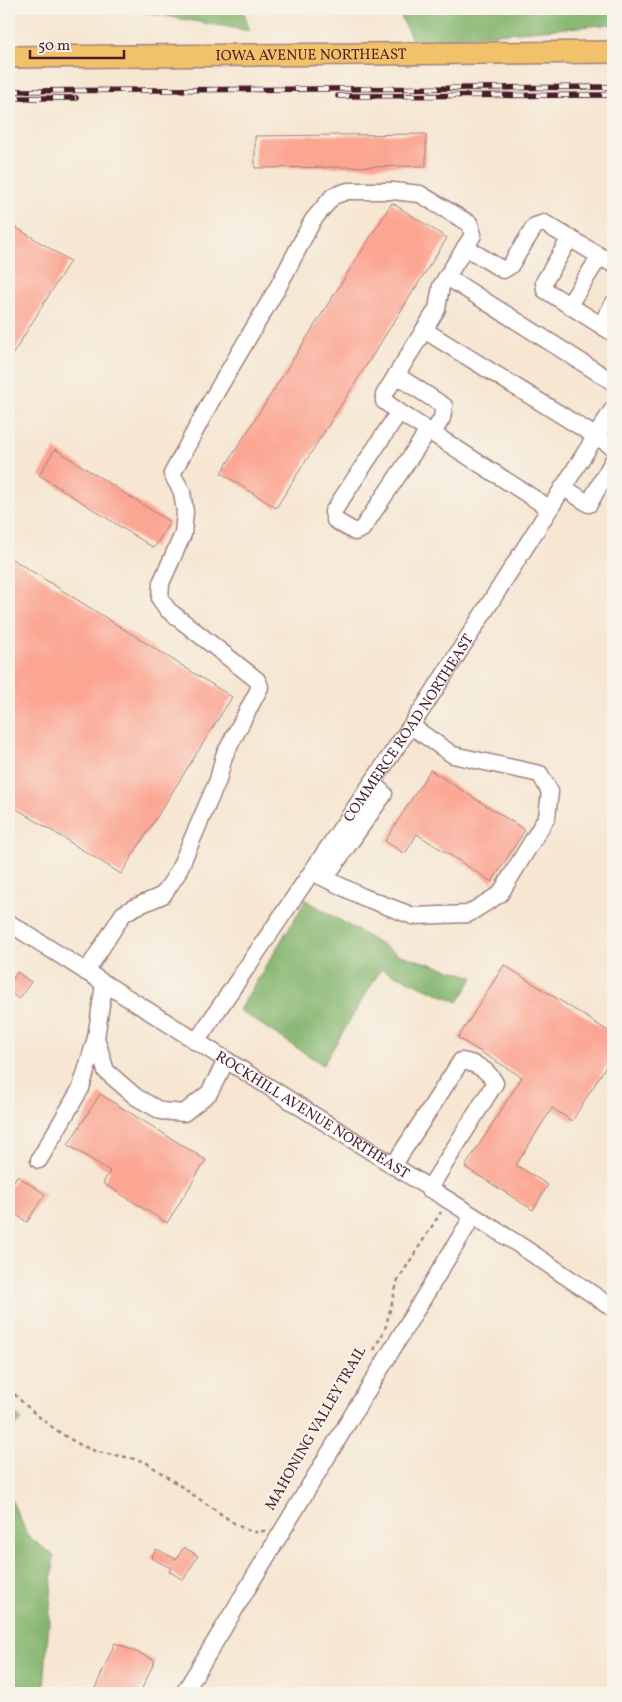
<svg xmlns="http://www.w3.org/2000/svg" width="622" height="1702" font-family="Vollkorn,serif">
  <rect width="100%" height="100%" fill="#f7f3e8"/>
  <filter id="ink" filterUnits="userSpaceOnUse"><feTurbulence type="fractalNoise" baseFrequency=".02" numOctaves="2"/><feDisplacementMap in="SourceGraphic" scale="10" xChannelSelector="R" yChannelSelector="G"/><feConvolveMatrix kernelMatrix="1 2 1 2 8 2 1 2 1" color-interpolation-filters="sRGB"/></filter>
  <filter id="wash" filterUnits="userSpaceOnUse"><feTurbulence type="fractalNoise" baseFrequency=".0096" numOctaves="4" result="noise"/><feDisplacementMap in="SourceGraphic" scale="20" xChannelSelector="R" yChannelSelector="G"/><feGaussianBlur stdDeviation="1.12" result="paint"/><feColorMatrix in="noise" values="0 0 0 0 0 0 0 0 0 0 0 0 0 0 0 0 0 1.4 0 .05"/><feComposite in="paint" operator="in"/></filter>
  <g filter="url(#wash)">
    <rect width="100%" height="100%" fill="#f6e6d2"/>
    <g fill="#85b66f" stroke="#686a4d">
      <path d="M125 9H243L250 31Z"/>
      <path d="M397 9H613V24L413 41Z"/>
      <path d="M306 900 397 954 474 977 458 1002 381 969 323 1065 239 1010Z"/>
      <path d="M9 1407 22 1420 9 1433Z"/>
      <path d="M9 1495 28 1536 54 1556 44 1687 42 1693H9Z"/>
    </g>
    <g id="blocks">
      <g fill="#fba693">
        <path d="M426 134V166L255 168V136Z"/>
        <path d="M392 203 447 238 276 508 221 473Z"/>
        <path d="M9 223 70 261 9 360Z"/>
        <path d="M55 449 170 522 154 548 39 475Z"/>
        <path d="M9 557 232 697 121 874 9 804Z"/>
        <path d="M430 770 525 830 492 882 417 834 405 854 385 841Z"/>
        <path d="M504 965 613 1034V1055L572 1121 552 1108 516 1165 548 1185 533 1210 465 1167 522 1077 458 1038Z"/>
        <path d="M17 972 31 982 19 999 9 992V985Z"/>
        <path d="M100 1094 206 1160 167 1223 103 1183 110 1171 68 1145Z"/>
        <path d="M17 1176 45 1194 27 1222 9 1210V1190Z"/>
        <path d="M184 1547 198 1556 183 1580 169 1571 171 1568 151 1558 156 1549 176 1559Z"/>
        <path d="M115 1643 155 1660 140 1693H93Z"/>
      </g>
    </g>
  </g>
  <g filter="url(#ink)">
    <use href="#blocks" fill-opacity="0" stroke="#a0827e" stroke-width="1"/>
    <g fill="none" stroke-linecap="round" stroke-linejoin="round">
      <g stroke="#a0827e" stroke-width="19">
        <g id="minor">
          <path d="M570 238 544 282 545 290 613 333"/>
          <path d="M465 247 503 270 510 266 535 226 544 223 613 264"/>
          <path d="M447 277 613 382"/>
          <path d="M569 305 600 256"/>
          <path d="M601 325 613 304"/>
          <path d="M424 330 613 447"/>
          <path d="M396 375 444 406 442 418 433 433"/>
          <path d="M428 431 362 529 355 532 335 520 333 512 399 412 549 508"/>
          <path d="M563 487 589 504 613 461"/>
          <path d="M312 872 363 897 413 916 468 914 500 894 547 817 550 792 540 774 453 755 411 726"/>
          <path d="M325 878 384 794 372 783"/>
          <path id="s1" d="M9 923 521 1246 613 1308"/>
          <path d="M86 972 123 914 133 908 163 895 177 874 218 780 224 756 260 687 257 680 168 610 160 599 161 583 183 534 185 512 182 492 172 474 211 401 278 287 313 220 333 196 348 191H393L420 194 470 224 473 235 441 286 437 309 384 395V401L399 412"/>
          <path d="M104 984 96 1038 106 1071 136 1097 161 1111 184 1113 209 1093 226 1061"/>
          <path id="s2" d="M196 1042 427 702 613 409"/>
          <path d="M39 1160 81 1088 96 1038"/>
          <path d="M393 1166 461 1061C476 1063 487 1069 495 1083L429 1189"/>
          <path d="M184 1693 473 1216"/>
        </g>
      </g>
      <g stroke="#a0827e" stroke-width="24">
        <g id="major">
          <path id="s3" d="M9 57 613 52"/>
        </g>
      </g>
      <g stroke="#a0827e" stroke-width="2.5" stroke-dasharray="4 4" stroke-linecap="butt">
        <path d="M374 1350 385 1329 398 1280 441 1212"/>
        <path d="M9 1388C28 1410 67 1442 95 1451 112 1456 130 1456 147 1463L237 1525C247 1530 255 1535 266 1530"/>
      </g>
      <use href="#minor" stroke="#fff" stroke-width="16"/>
      <use href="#major" stroke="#f2c26a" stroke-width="21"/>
      <g stroke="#4a1f2b" stroke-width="5.5">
        <g id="rail">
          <path d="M9 91 613 87"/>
          <path d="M338 96 613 95"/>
          <path d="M9 98H76"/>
        </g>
      </g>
      <use href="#rail" stroke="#f7f3e8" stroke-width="4" stroke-dasharray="11" stroke-linecap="butt"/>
    </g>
  </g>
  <g text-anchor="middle" stroke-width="4" stroke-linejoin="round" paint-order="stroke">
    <g font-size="15" fill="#4a1f2b" stroke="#f7f3e8">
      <text dy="5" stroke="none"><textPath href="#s3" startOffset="302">IOWA AVENUE NORTHEAST</textPath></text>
      <text dy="5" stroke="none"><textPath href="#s2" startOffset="379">COMMERCE ROAD NORTHEAST</textPath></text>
      <text dy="5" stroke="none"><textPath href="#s1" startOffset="359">ROCKHILL AVENUE NORTHEAST</textPath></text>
      <text transform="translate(315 1428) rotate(-60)" y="5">MAHONING VALLEY TRAIL</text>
    </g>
  </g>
  <rect width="622" height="1702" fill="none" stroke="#f7f3e8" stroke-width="30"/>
  <path d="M30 50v8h94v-8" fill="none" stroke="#4a1f2b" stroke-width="2.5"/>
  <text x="38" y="50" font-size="15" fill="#4a1f2b" stroke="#f7f3e8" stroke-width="4" paint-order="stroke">50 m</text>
</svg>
